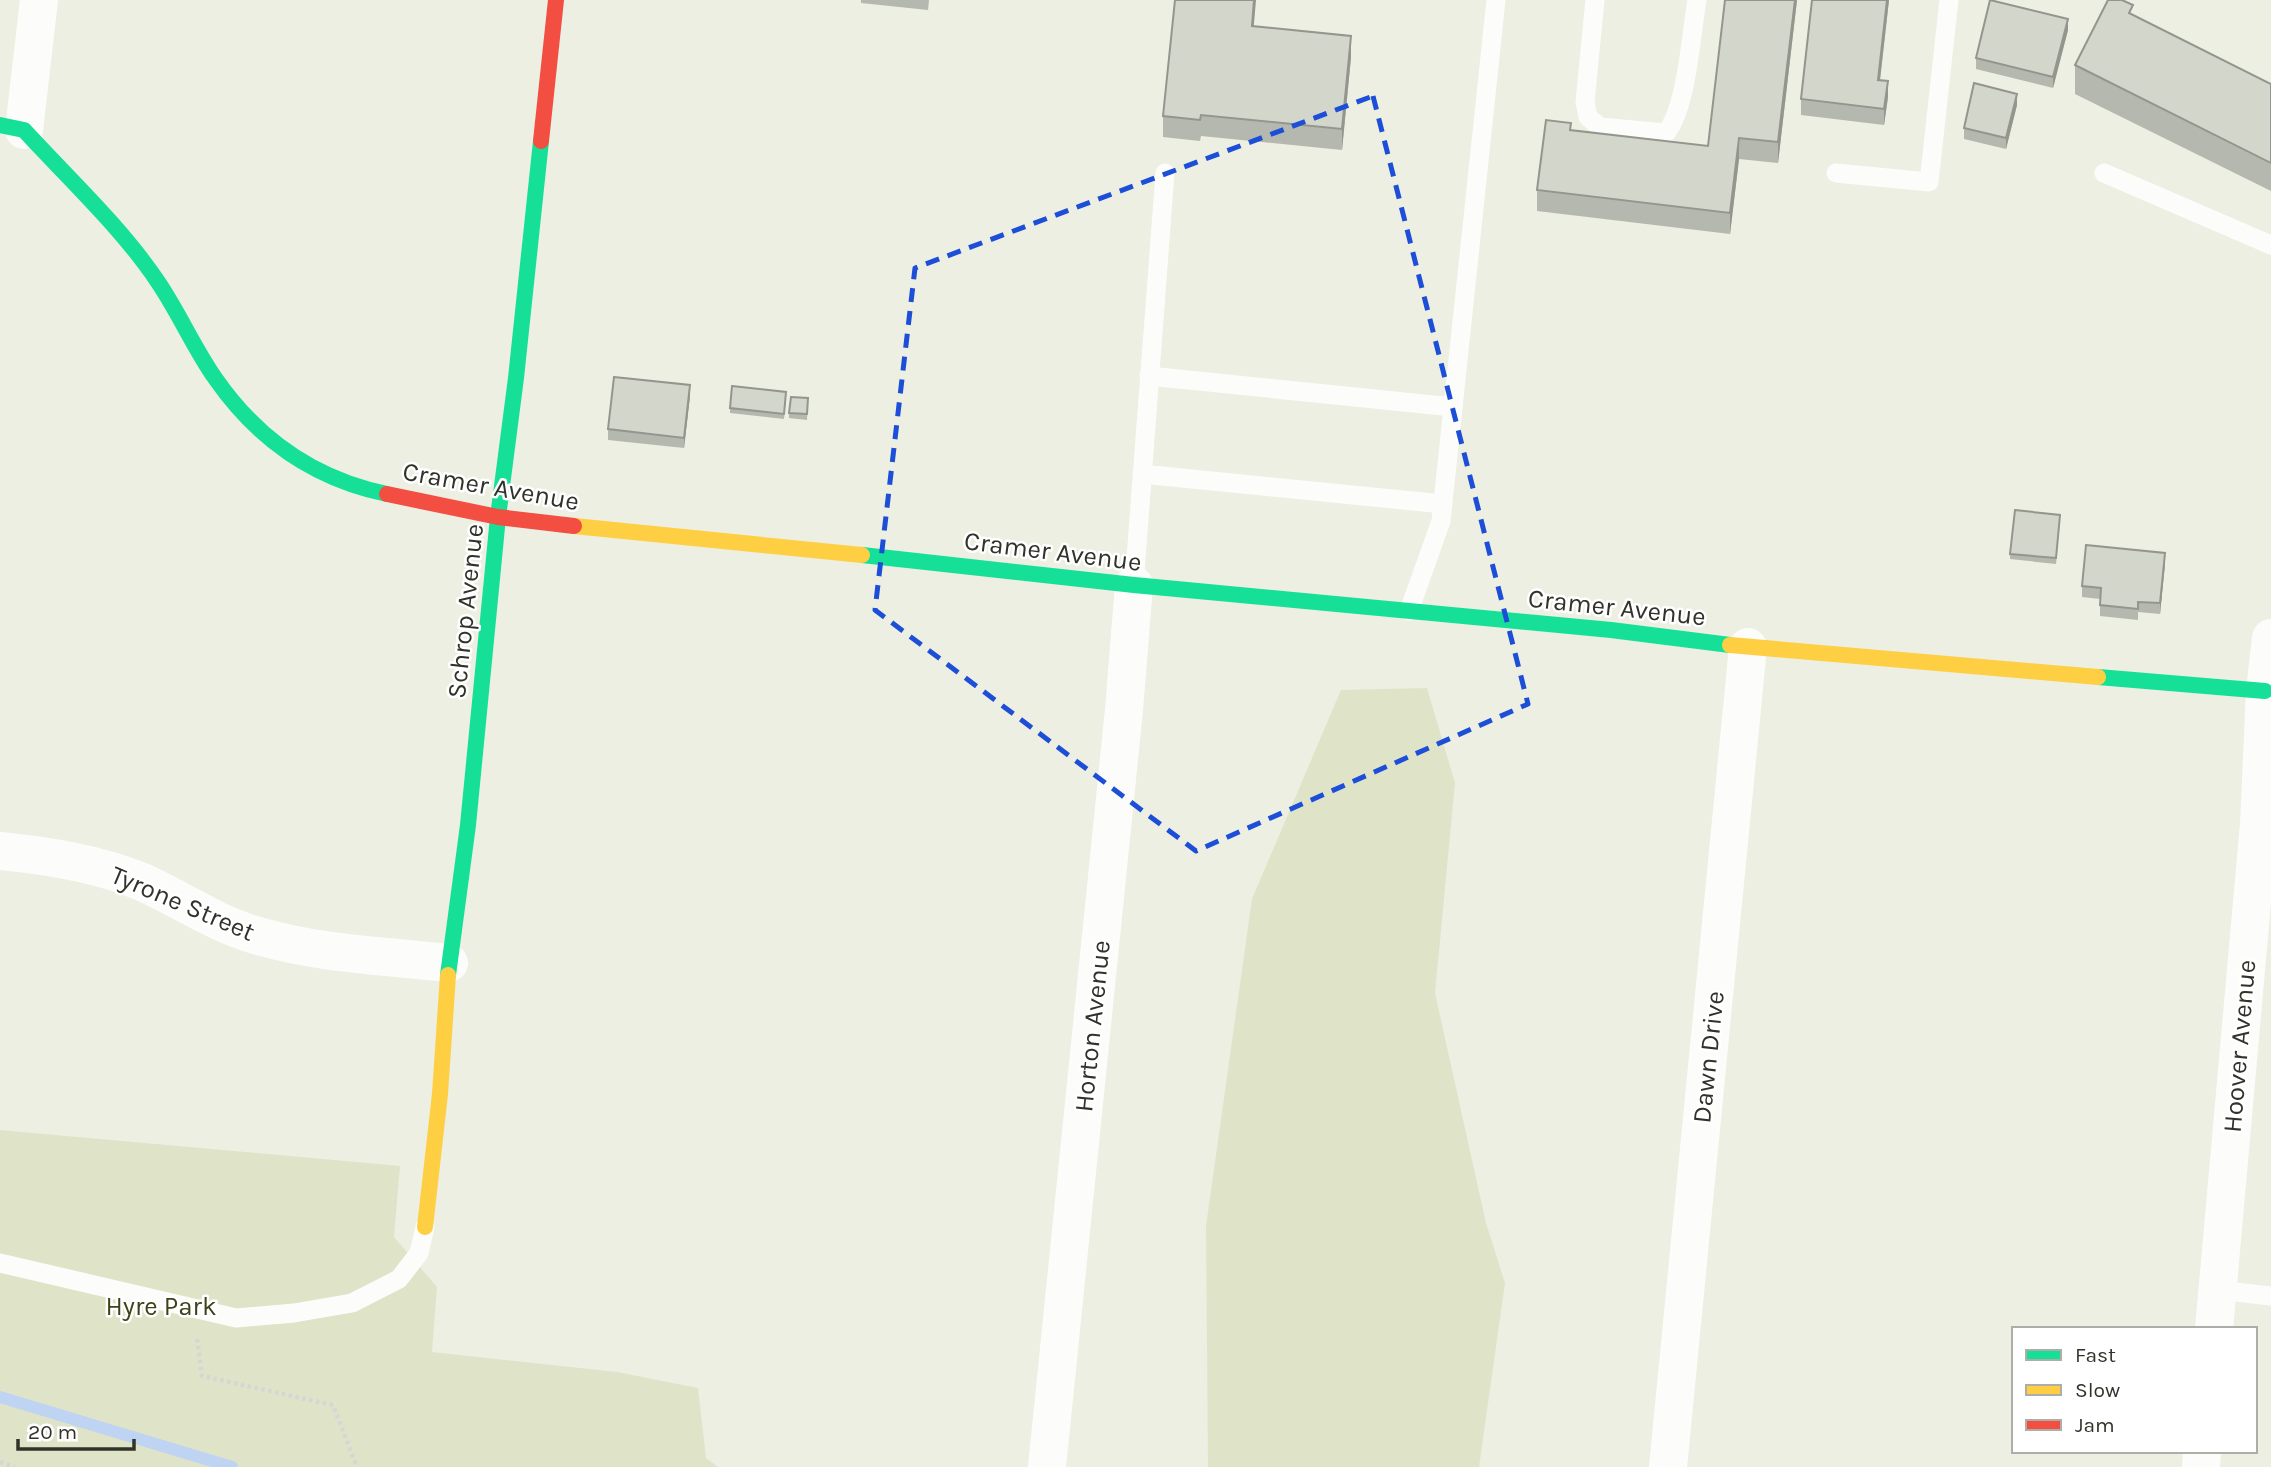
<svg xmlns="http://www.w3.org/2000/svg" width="2271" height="1467" font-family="Karla,sans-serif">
  <rect width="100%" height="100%" fill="#ecefe2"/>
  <g fill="#dfe4c9">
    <path d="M1427 688 1455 783 1435 993 1486 1223 1505 1283 1479 1467H1208L1206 1226 1252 899 1341 690Z"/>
    <path d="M0 1130 400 1166 394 1237 437 1287 432 1352 617 1372 698 1388 706 1458 718 1467H0Z"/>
  </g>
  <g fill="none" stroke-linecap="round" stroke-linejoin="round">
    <path stroke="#bfd3f3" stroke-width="12" d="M0 1397 232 1467"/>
    <g stroke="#d6d6d3" stroke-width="4.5" stroke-dasharray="3.5 3.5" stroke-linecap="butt">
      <path d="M197 1339 202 1376 333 1405 357 1467"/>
      <path d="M0 1462 15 1467"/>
    </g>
    <g stroke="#fcfdfb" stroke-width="19">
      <path d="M1595 0 1585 102 1588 117 1600 127 1666 133C1687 107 1691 34 1697 0"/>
      <path d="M1836 173 1929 182 1949 0"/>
      <path d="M2104 173 2271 245"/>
      <path d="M1149 376 1453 407"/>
      <path d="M1142 474 1443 504"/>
      <path d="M1134 585 1165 173"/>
      <path d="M1409 611 1441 521 1496 0"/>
      <path d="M0 1263 236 1318 294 1313 352 1303 399 1279 419 1253 425 1227"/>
      <path d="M2218 1290 2271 1296"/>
    </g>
    <g stroke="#fcfdfb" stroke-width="38">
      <path d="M24 130 39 0"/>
      <path d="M0 851C48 856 95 863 140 881 179 898 214 923 255 935 318 954 384 956 449 963"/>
      <path d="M2214 1329 2259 824 2265 691 2271 638"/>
      <path d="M1047 1467 1124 710 1134 585"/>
      <path d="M1668 1467 1748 647"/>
      <path d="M2201 1467 2202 1451"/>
    </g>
    <g stroke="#16e098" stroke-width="16">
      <path d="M0 125 24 130C68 178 122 228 158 282 179 313 194 348 215 378 258 440 314 479 387 494"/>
      <path d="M862 555 1134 585 1611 630 1730 645"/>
      <path d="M2098 677 2265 691"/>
      <path d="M448 975 468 825 498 517 516 378 541 141"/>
    </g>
    <g stroke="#ffcf43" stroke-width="16">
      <path d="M574 526 862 555"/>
      <path d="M1730 645 2098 677"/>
      <path d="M425 1227 440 1094 448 975"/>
    </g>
    <g stroke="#f24e42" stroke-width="16">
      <path d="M541 141 556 0"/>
      <path d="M387 494 498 517 574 526"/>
    </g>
  </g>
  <g fill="#b5b8af">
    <path d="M861 0H929L928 10 861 3Z"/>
    <path d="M1797 0 1778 163 1739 159 1730 234 1537 211V190L1571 130 1708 146Z"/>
    <path d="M1889 0 1880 81 1888 97 1884 125 1801 115V99Z"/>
    <path d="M2133 15 2271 84V191L2075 94V65Z"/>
    <path d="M1254 26 1351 57 1342 150 1201 136 1200 141 1163 137V116Z"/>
    <path d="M2068 30 2053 88 1976 69V58Z"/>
    <path d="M2017 105 2006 149 1964 139V128Z"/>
    <path d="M690 396 684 448 608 440V429Z"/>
    <path d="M786 397 784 419 730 413V408Z"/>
    <path d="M808 398 807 420 789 418V413Z"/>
    <path d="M2060 520 2056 564 2010 559V554Z"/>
    <path d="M2165 564 2160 614 2138 612V620L2100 616V599L2082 597V586Z"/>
  </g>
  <g fill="#94968e">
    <path d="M1254 0H1256L1252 47V26Z"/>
    <path d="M1795 0H1797L1778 163V142Z"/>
    <path d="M1887 0H1889L1878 96V80Z"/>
    <path d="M2068 19V30L2053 88V77Z"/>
    <path d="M1351 36V57L1342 150V129Z"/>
    <path d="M1888 81V97L1884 125V109Z"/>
    <path d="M2017 94V105L2006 149V138Z"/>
    <path d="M1739 138V159L1730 234V213Z"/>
    <path d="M690 385V396L684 448V438Z"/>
    <path d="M2165 553V564L2160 614V603Z"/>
  </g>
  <g fill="#d3d6cb" stroke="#94968e" stroke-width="2">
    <path d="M1175 0H1254L1252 26 1351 36 1342 129 1201 115 1200 120 1163 116Z"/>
    <path d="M1725 0H1795L1778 142 1739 138 1730 213 1537 190 1546 120 1571 123 1570 130 1708 146Z"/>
    <path d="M1812 0H1887L1878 80 1888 81 1884 109 1801 99Z"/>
    <path d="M1990 0 2068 19 2053 77 1976 58Z"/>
    <path d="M2108 0H2122L2133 5 2129 13 2271 84V163L2075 65Z"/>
    <path d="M1974 83 2017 94 2006 138 1964 128Z"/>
    <path d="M614 377 690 385 684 438 608 429Z"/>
    <path d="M732 386 786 392 784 414 730 408Z"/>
    <path d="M791 397 808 398 807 414 789 413Z"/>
    <path d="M2015 510 2060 515 2056 558 2010 554Z"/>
    <path d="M2086 545 2165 553 2160 603 2138 602V609L2100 605 2101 588 2082 586Z"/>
  </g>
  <path fill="none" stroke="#1d4ed8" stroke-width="5" stroke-dasharray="14 9" stroke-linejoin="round" d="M1373 96 1528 704 1196 851 875 610 915 268Z"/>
  <g text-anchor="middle" stroke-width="5" stroke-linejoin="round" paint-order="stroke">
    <g font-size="26" fill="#31332a" stroke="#fff">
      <text transform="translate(491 486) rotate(10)" y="9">Cramer Avenue</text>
      <text transform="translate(1053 551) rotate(7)" y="9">Cramer Avenue</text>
      <text transform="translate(1617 607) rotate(6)" y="9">Cramer Avenue</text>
      <text transform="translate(465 611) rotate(-84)" y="9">Schrop Avenue</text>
      <text transform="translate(183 903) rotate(23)" y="9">Tyrone Street</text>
      <text transform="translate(1092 1026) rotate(-84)" y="9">Horton Avenue</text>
      <text transform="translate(2239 1046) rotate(-85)" y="9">Hoover Avenue</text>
      <text transform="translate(1708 1057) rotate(-84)" y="9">Dawn Drive</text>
    </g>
    <g font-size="26" fill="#3d4317" stroke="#fff">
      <text x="161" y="1315">Hyre Park</text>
    </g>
  </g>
  <rect x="2012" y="1327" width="245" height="126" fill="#ffffff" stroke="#adadaa" stroke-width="2"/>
  <rect x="2026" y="1350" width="35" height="10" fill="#16e098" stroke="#adadaa" stroke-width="2"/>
  <text x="2075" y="1362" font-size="21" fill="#31332a">Fast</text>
  <rect x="2026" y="1385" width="35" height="10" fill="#ffcf43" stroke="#adadaa" stroke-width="2"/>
  <text x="2075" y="1397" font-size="21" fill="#31332a">Slow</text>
  <rect x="2026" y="1420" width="35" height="10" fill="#f24e42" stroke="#adadaa" stroke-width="2"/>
  <text x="2075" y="1432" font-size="21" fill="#31332a">Jam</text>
  <path d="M18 1439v10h116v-10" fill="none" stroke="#31332a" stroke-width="3.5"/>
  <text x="28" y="1439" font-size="21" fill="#31332a" stroke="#ffffff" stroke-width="5" paint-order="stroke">20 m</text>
</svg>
